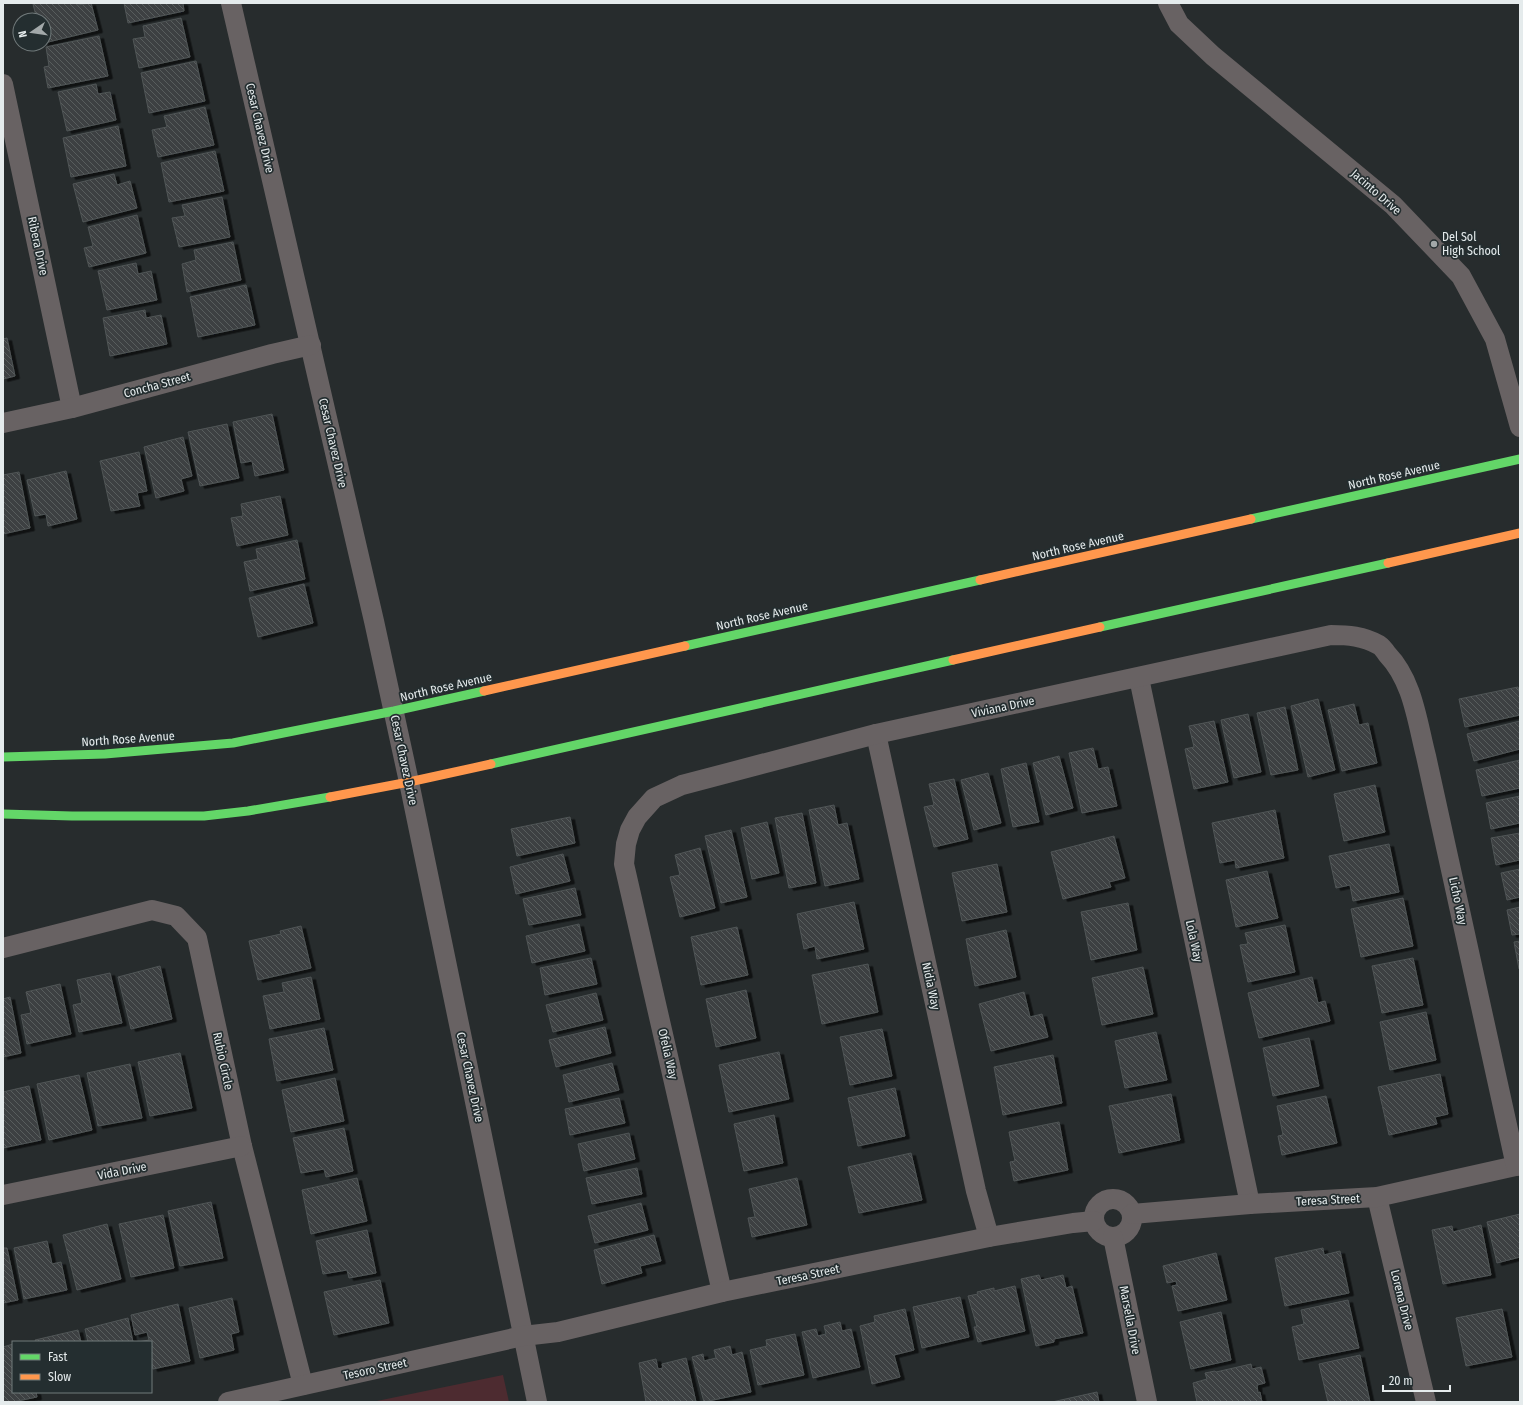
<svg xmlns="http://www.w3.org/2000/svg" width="1523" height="1405" font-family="'Fira Sans Condensed',sans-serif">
  <defs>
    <pattern id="building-back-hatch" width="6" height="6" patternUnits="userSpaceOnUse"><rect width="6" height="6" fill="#3d4142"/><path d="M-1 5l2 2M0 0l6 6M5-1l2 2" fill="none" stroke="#595d5d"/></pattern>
    <filter id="shadow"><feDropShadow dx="4.5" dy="2.5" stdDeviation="0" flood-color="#0009"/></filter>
  </defs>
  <rect width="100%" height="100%" fill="#272c2d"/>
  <path fill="#4d2b30" d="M503 1375 509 1402H372Z"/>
  <g fill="url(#building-back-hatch)" stroke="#505556" filter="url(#shadow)">
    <path d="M39 3H77V5L91 3 98 30 44 43V20H37L33 4Z"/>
    <path d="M124 3H183L184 11 128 23Z"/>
    <path d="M181 18 190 57 139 68 133 39 145 37 143 26Z"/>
    <path d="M99 36 108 76 48 88 44 67 49 66 46 47Z"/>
    <path d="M196 61 205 101 149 113 141 73Z"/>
    <path d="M96 84 98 94 110 92 116 120 67 131 58 92Z"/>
    <path d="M205 107 214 145 158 157 152 130 167 127 164 116Z"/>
    <path d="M118 126 126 166 71 177 63 138Z"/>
    <path d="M215 151 224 191 169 202 161 163Z"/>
    <path d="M114 174 117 185 130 181 137 208 83 222 73 184Z"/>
    <path d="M222 197 230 237 179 247 172 218 185 216 182 205Z"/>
    <path d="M137 215 146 253 89 267 84 248 93 246 88 227Z"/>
    <path d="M233 242 241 280 187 292 182 264 196 260 194 250Z"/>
    <path d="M136 263 138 274 151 271 157 300 107 310 98 271Z"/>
    <path d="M246 285 255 325 198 337 190 297Z"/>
    <path d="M145 310 146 318 161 315 167 344 110 356 103 318Z"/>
    <path d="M7 338 15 376 3 379V339Z"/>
    <path d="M272 414 284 470 255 476 252 461 241 463 233 422Z"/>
    <path d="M227 424 239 478 200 486 188 432Z"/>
    <path d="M183 437 192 476 181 479 184 491 156 498 144 447Z"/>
    <path d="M139 452 147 491 137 493 140 506 111 511 100 461Z"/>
    <path d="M66 471 77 519 48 526 46 514 35 516 27 480Z"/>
    <path d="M19 472 30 528 3 534V475Z"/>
    <path d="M280 496 288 535 237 546 231 518 243 516 241 504Z"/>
    <path d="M297 540 305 579 250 591 244 562 258 559 256 549Z"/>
    <path d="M304 584 313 623 258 637 249 598Z"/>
    <path d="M1518 687 1520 695V715L1465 727 1459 699Z"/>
    <path d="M1318 699 1335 770 1308 777 1291 706Z"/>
    <path d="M1354 704 1359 725 1368 723 1377 763 1342 771 1328 710Z"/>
    <path d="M1285 707 1298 770 1271 775 1257 713Z"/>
    <path d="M1248 714 1261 772 1234 778 1221 720Z"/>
    <path d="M1214 721 1228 782 1194 789 1185 749 1194 747 1189 726Z"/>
    <path d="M1520 721V749L1474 761 1467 734Z"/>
    <path d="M1093 748 1098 769 1108 767 1117 806 1082 813 1069 753Z"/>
    <path d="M1059 756 1073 808 1046 815 1033 763Z"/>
    <path d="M1520 760V788L1482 796 1476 770Z"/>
    <path d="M1026 763 1039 822 1013 827 1001 769Z"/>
    <path d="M988 773 1001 823 974 830 961 780Z"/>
    <path d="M954 779 968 839 934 847 924 807 934 805 929 784Z"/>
    <path d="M1375 785 1385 832 1344 841 1334 794Z"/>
    <path d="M1520 796V823L1491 829 1486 803Z"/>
    <path d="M834 805 838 825 847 823 859 879 825 886 809 810Z"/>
    <path d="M1275 810 1284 858 1236 868 1235 860 1220 863 1212 823Z"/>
    <path d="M802 813 816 883 789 888 775 818Z"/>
    <path d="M570 817 575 843 517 856 511 829Z"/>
    <path d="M767 822 779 873 752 879 741 828Z"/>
    <path d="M731 830 747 897 721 903 705 836Z"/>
    <path d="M1520 833V860L1496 865 1491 838Z"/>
    <path d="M1114 836 1125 878 1109 882 1111 887 1063 899 1051 852Z"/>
    <path d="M1389 844 1399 892 1353 901 1350 885 1336 888 1329 856Z"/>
    <path d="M700 848 715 908 680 917 670 877 680 875 675 855Z"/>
    <path d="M563 854 570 881 516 894 510 867Z"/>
    <path d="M997 864 1007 912 962 921 952 873Z"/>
    <path d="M1520 869V897L1507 900 1501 873Z"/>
    <path d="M1267 871 1278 918 1236 927 1226 880Z"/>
    <path d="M575 888 581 915 529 925 523 899Z"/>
    <path d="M1403 898 1413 946 1361 957 1351 909Z"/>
    <path d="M854 902 864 949 817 959 815 946 804 949 797 914Z"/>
    <path d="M1128 903 1137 950 1091 960 1081 912Z"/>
    <path d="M1520 907V934L1512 935 1507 910Z"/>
    <path d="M579 924 585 951 532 963 526 936Z"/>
    <path d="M1285 925 1295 972 1248 982 1240 945 1248 944 1245 933Z"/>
    <path d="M301 926 311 968 258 980 249 941 281 934 280 931Z"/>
    <path d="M737 927 748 975 701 985 691 937Z"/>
    <path d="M1006 930 1016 977 975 986 966 939Z"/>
    <path d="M1520 941V968L1519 969 1514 942Z"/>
    <path d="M591 958 597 984 545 995 540 968Z"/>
    <path d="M1413 958 1423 1005 1382 1013 1372 966Z"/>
    <path d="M868 964 878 1012 822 1024 812 975Z"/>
    <path d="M160 966 172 1019 131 1029 118 977Z"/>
    <path d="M1143 967 1153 1014 1102 1025 1092 978Z"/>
    <path d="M110 973 122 1023 79 1032 73 1005 82 1003 77 980Z"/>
    <path d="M311 977 320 1019 270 1029 263 996 284 992 282 983Z"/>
    <path d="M1312 977 1318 1003 1325 1001 1330 1021 1259 1038 1248 993Z"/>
    <path d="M60 984 71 1034 27 1044 21 1015 31 1013 26 992Z"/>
    <path d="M746 990 756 1038 716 1047 706 999Z"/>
    <path d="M1024 992 1030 1017 1042 1014 1048 1037 991 1051 979 1004Z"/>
    <path d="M596 993 603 1020 553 1032 546 1005Z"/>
    <path d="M10 997 21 1053 3 1057V999Z"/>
    <path d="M1426 1012 1436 1060 1390 1070 1380 1022Z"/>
    <path d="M605 1027 611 1053 556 1067 549 1040Z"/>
    <path d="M324 1028 333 1070 277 1081 269 1039Z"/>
    <path d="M882 1029 892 1076 850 1085 840 1037Z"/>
    <path d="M1156 1032 1167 1080 1125 1088 1115 1041Z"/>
    <path d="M1309 1038 1319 1086 1273 1096 1263 1048Z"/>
    <path d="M779 1052 789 1099 729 1112 719 1065Z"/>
    <path d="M180 1053 192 1108 150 1116 138 1062Z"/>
    <path d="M1053 1055 1062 1103 1003 1115 994 1067Z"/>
    <path d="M612 1063 619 1090 569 1102 563 1075Z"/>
    <path d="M130 1064 142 1118 98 1126 87 1073Z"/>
    <path d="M1440 1074 1448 1114 1435 1117 1437 1124 1389 1135 1378 1087Z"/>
    <path d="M79 1075 92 1130 49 1140 37 1084Z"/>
    <path d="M335 1078 344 1121 291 1132 282 1090Z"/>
    <path d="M29 1086 41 1140 3 1148V1092Z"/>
    <path d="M895 1088 905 1136 858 1146 848 1098Z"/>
    <path d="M1171 1094 1180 1140 1119 1153 1109 1106Z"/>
    <path d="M1326 1096 1337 1143 1282 1155 1278 1136 1283 1135 1277 1106Z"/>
    <path d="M619 1098 625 1123 570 1135 565 1109Z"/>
    <path d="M774 1115 783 1163 744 1171 734 1124Z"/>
    <path d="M1059 1122 1068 1170 1014 1181 1010 1162 1015 1161 1009 1132Z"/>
    <path d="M344 1128 353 1171 326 1177 324 1169 301 1173 293 1138Z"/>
    <path d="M629 1133 635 1159 584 1171 578 1144Z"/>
    <path d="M911 1153 922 1200 859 1213 848 1167Z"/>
    <path d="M637 1168 642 1194 592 1204 586 1178Z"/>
    <path d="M357 1178 367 1221 311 1234 302 1190Z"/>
    <path d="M797 1178 807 1225 752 1237 748 1218 755 1217 749 1189Z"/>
    <path d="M211 1202 223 1258 180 1266 168 1211Z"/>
    <path d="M641 1203 648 1230 595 1243 588 1216Z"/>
    <path d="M1520 1214V1257L1497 1263 1487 1222Z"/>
    <path d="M163 1215 174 1268 131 1277 119 1224Z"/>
    <path d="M107 1224 121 1279 77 1290 63 1235Z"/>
    <path d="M1481 1225 1491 1275 1443 1284 1432 1230 1452 1226 1453 1232Z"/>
    <path d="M367 1230 376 1273 349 1278 347 1270 323 1274 316 1241Z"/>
    <path d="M654 1235 661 1261 640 1266 642 1273 602 1284 594 1250Z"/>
    <path d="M47 1241 52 1264 61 1262 67 1290 24 1299 14 1248Z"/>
    <path d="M3 1248H7L18 1300 3 1303Z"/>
    <path d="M1323 1248 1324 1255 1340 1251 1349 1293 1285 1306 1275 1258Z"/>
    <path d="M1216 1253 1227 1300 1178 1311 1172 1286 1177 1285 1176 1281 1167 1283 1163 1266Z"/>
    <path d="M1039 1275 1041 1280 1063 1275 1066 1288 1072 1286 1083 1333 1054 1339V1342L1036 1346 1021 1279Z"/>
    <path d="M380 1280 389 1323 334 1335 324 1292Z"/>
    <path d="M1015 1286 1025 1331 978 1342 974 1327H977L968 1296 978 1294 977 1292 994 1288V1291Z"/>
    <path d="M960 1297 969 1337 922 1348 913 1307Z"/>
    <path d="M232 1298 239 1332 231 1334 234 1350 200 1358 189 1308Z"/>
    <path d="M1348 1300 1359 1348 1299 1360 1292 1327 1304 1324 1301 1310Z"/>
    <path d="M178 1304 190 1361 153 1369 151 1361V1342H138L149 1340 147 1332 135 1335 131 1315Z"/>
    <path d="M905 1309 914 1350 894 1355 900 1377 872 1384 860 1326 875 1322 874 1316Z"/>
    <path d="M1502 1309 1512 1357 1466 1366 1456 1318Z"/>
    <path d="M1221 1312 1231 1360 1191 1369 1180 1322Z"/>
    <path d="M128 1318 133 1342H88L85 1329Z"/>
    <path d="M840 1322 842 1331 851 1329 860 1367 813 1378 802 1332 816 1329 818 1336 826 1334 824 1326Z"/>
    <path d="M78 1330 81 1342H36L35 1340Z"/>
    <path d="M795 1334 804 1375 758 1385 750 1350 767 1346 766 1340Z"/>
    <path d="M13 1344V1392H36L37 1397 13 1402H3V1347Z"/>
    <path d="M730 1346 732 1355 742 1352 751 1392 704 1402 692 1357 703 1354 704 1361 716 1358 714 1350Z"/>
    <path d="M1360 1355 1370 1402H1328L1319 1364Z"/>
    <path d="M686 1358 696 1402H646L639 1363 656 1359 658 1369 663 1368 662 1364Z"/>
    <path d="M1251 1364 1252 1369 1261 1367 1265 1383 1257 1385 1258 1393 1260 1392 1262 1402H1197L1193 1383 1207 1379 1205 1373 1215 1371 1216 1372Z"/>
    <path d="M1097 1392 1099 1402H1052Z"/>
  </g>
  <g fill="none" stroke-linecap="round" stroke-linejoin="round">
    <g stroke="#686263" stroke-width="20">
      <path d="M231 3 374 621 409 782 537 1402"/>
      <path d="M1168 3 1179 24 1213 56 1393 205 1461 276 1495 339 1520 427"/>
      <path d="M3 84 72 408"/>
      <path d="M3 423 72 408 272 354 311 345"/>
      <path d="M1139 678 1250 1204"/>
      <path d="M876 734 976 1191 989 1237"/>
      <path d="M3 948 152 910 176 916 197 938 242 1146 303 1385"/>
      <path d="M3 1195 242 1146"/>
      <path d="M1377 1197 1426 1402"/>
      <circle cx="1113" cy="1218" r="19"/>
      <path d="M1132 1214 1250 1204 1377 1197 1520 1165"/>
      <path d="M1113 1237 1147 1402"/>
      <path d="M722 1292 624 864 626 844 630 830 637 817 654 798 682 785 876 734 1331 635C1348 635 1363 636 1379 645 1382 647 1385 651 1387 654 1413 681 1417 721 1426 756L1516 1166"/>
      <path d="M228 1402 523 1336 558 1332 722 1292 989 1237 1073 1223 1094 1221"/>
    </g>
    <g stroke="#63d668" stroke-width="9">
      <path d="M1251 519 1520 459"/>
      <path d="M1100 627 1388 563"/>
      <path d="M685 646 980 580"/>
      <path d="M3 757 105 754 233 743 394 711 484 691"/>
      <path d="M491 764 953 660"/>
      <path d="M3 814 72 816H204L248 811 330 797"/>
    </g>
    <g stroke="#ff974d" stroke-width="9">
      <path d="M1388 563 1520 533"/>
      <path d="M980 580 1251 519"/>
      <path d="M953 660 1100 627"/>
      <path d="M484 691 685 646"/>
      <path d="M330 797 409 782 491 764"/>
    </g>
  </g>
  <circle fill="#a2a8a9" stroke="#242e30" stroke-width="1.5" cx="1434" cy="244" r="4"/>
  <g text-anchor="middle" stroke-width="3.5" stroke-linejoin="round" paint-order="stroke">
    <g font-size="12" fill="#e5ebec" stroke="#242e30">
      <text transform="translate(260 128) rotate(77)" y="4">Cesar Chavez Drive</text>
      <text transform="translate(1376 192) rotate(41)" y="4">Jacinto Drive</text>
      <text transform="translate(38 246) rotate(78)" y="4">Ribera Drive</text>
      <text transform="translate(157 385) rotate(-15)" y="4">Concha Street</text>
      <text transform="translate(333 443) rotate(77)" y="4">Cesar Chavez Drive</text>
      <text transform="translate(1394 475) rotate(-13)" y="4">North Rose Avenue</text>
      <text transform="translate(1078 546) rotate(-13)" y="4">North Rose Avenue</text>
      <text transform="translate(762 616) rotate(-13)" y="4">North Rose Avenue</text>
      <text transform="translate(446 687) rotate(-13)" y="4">North Rose Avenue</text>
      <text transform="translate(1003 707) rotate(-12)" y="4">Viviana Drive</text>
      <text transform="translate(128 739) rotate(-4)" y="4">North Rose Avenue</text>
      <text transform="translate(404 760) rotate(78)" y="4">Cesar Chavez Drive</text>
      <text transform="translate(1458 901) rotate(78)" y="4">Licho Way</text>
      <text transform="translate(1194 941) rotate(78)" y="4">Lola Way</text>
      <text transform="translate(931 986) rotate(78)" y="4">Nidia Way</text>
      <text transform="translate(668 1054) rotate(77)" y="4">Ofelia Way</text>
      <text transform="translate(223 1061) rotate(78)" y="4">Rubio Circle</text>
      <text transform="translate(470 1077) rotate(78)" y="4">Cesar Chavez Drive</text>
      <text transform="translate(122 1171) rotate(-11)" y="4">Vida Drive</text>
      <text transform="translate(1328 1200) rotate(-3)" y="4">Teresa Street</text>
      <text transform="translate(808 1275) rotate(-12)" y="4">Teresa Street</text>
      <text transform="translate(1402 1300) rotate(76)" y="4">Lorena Drive</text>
      <text transform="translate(1130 1320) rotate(79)" y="4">Marsella Drive</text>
      <text transform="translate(375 1369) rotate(-12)" y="4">Tesoro Street</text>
    </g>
    <g font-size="12" fill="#e5ebec" stroke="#242e30" text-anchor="start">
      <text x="1442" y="241">Del Sol<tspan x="1442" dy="14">High School</tspan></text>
    </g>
  </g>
  <rect width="1523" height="1405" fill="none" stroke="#e5ebec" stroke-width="8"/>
  <rect x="12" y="1341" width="140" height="52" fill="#242e30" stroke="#717a7b"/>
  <rect x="20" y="1354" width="20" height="6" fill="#63d668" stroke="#717a7b"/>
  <text x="48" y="1361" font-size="12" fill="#e5ebec">Fast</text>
  <rect x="20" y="1374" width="20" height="6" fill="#ff974d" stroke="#717a7b"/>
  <text x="48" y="1381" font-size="12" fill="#e5ebec">Slow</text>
  <g transform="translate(32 32) rotate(257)"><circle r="19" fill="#242e30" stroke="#717a7b"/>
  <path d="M0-3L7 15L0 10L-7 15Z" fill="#a2a8a9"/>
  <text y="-6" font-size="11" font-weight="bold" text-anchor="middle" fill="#e5ebec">N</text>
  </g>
  <path d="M1383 1385v6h67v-6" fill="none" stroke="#e5ebec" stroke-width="2"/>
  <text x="1389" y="1385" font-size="12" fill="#e5ebec" stroke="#242e30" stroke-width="3" paint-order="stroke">20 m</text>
</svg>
